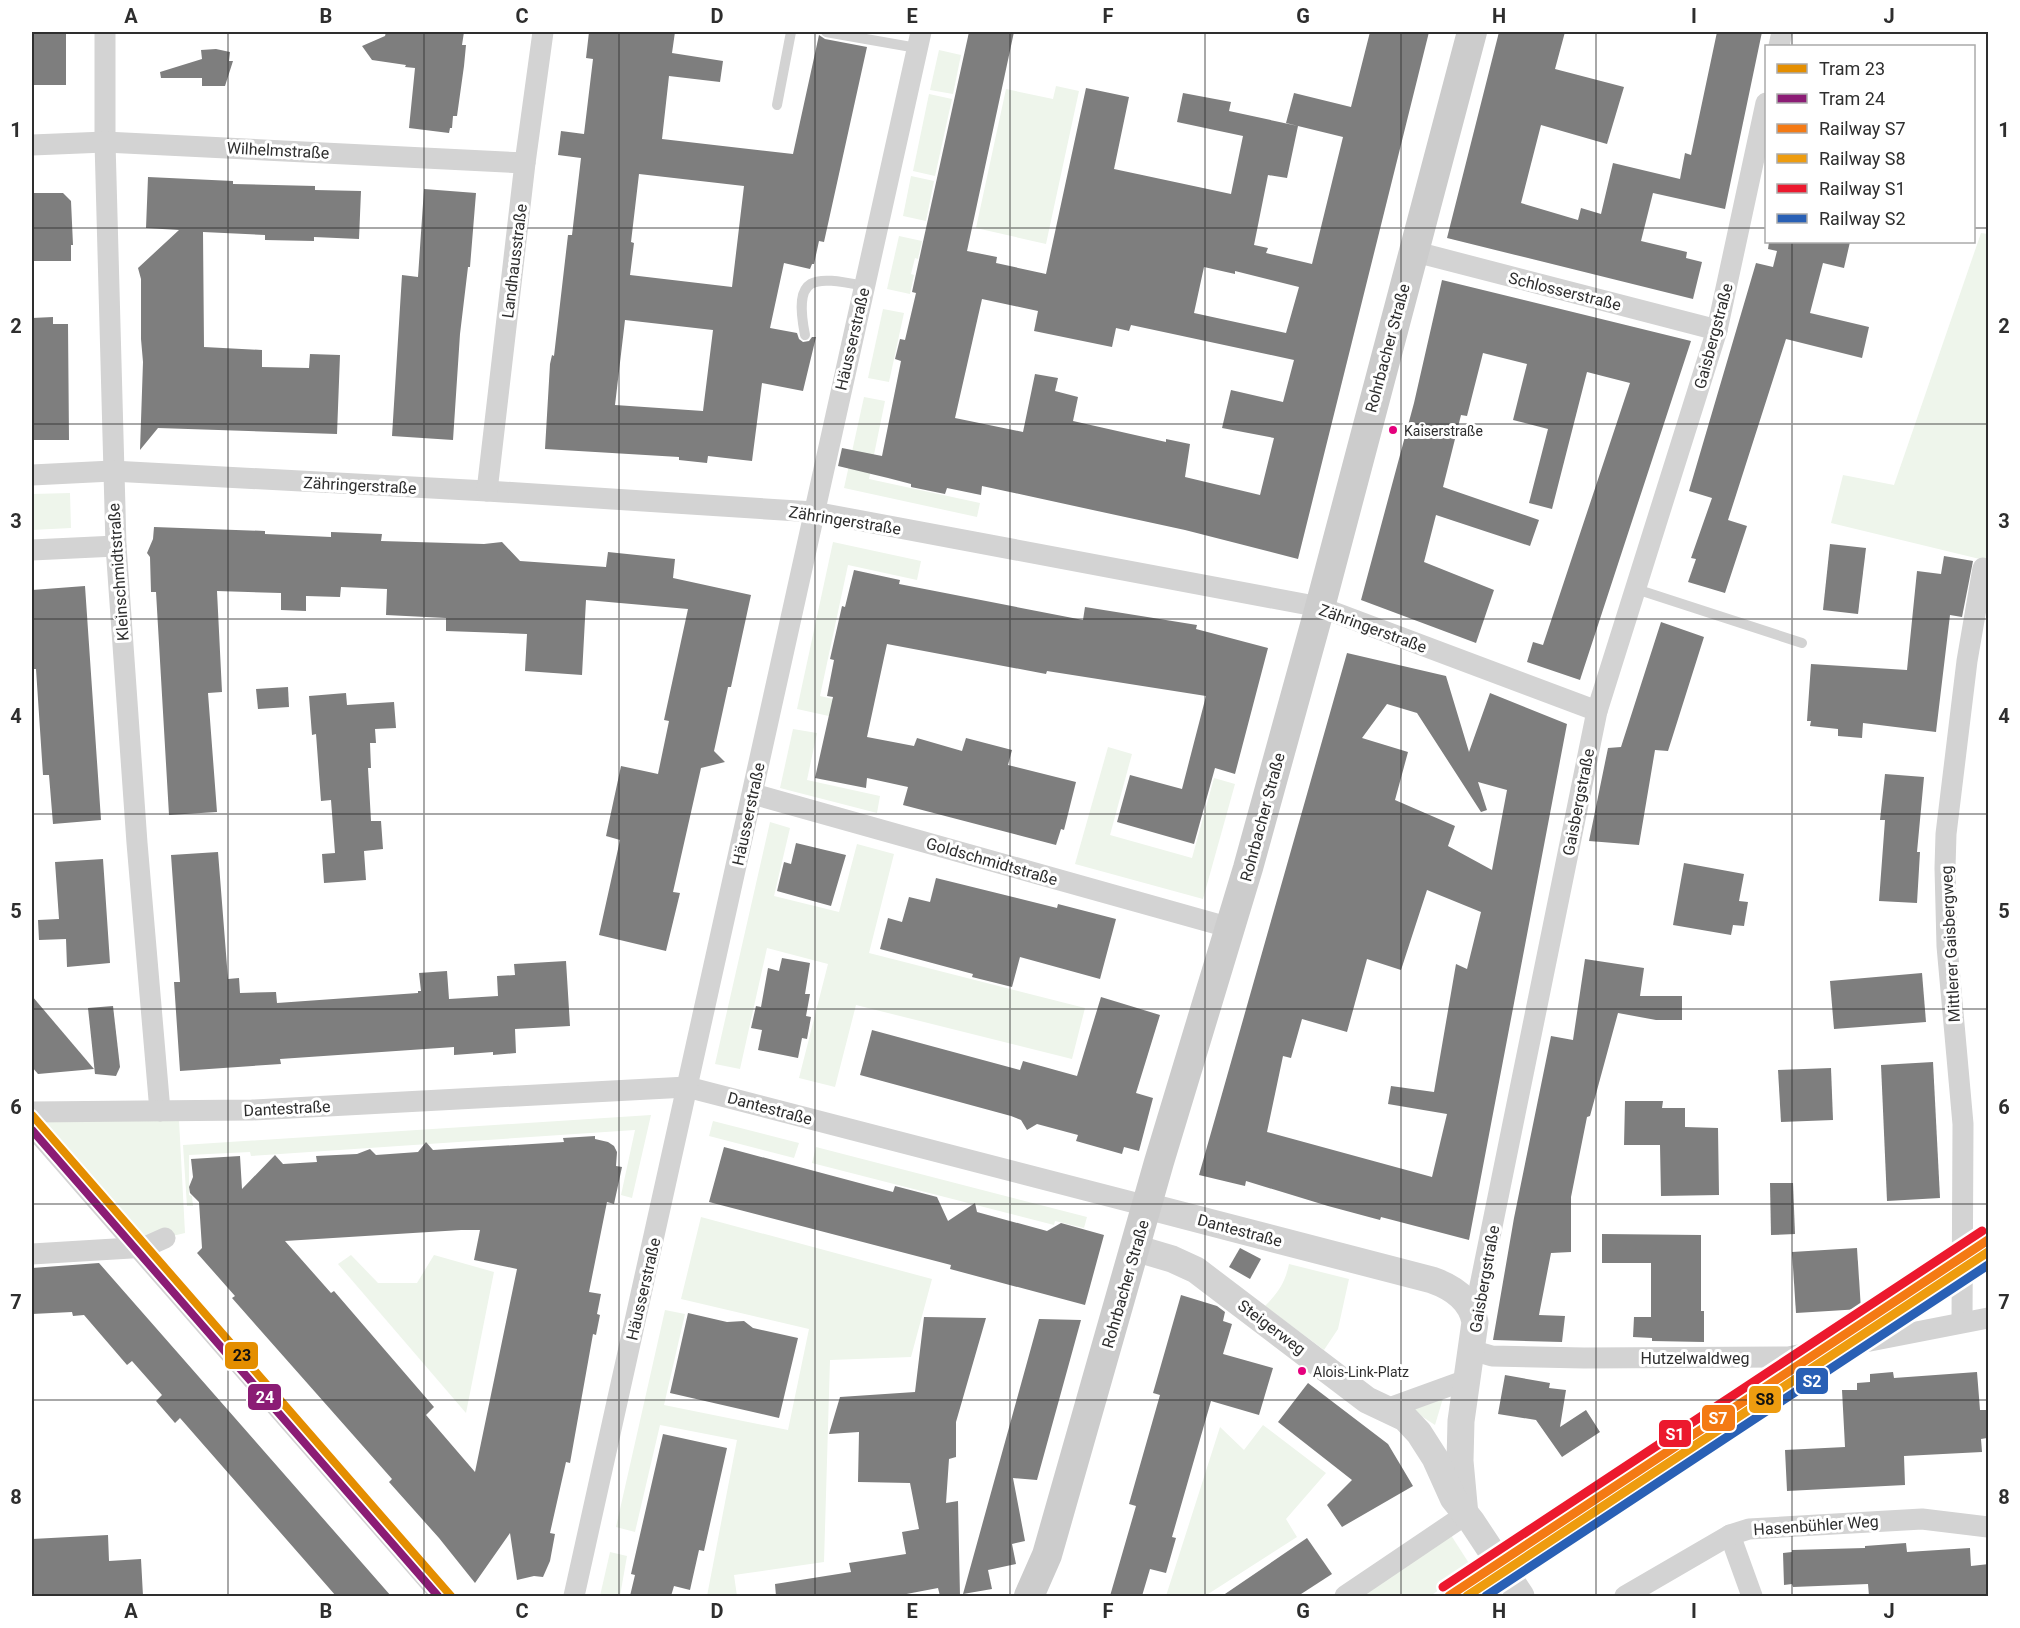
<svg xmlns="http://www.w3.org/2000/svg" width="2020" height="1628" font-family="Roboto,sans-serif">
  <rect width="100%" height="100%" fill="#fff"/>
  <g fill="#eef5eb">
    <path d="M939 50 961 55 953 94 930 90Z"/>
    <path d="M1056 86 1079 91 1046 244 976 228 1006 89 1053 99Z"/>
    <path d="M929 94 952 99 935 176 913 171Z"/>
    <path d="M911 176 934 181 926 221 903 216Z"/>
    <path d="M1981 233 1988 234V561L1831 523 1843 475 1894 485Z"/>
    <path d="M899 236 922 241 918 259 915 258 911 274 914 275 910 294 887 289Z"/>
    <path d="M883 309 904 313 889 382 868 378Z"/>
    <path d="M864 397 885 401 869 479 980 503 977 517 844 488Z"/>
    <path d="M70 493 71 528 32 530V494Z"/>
    <path d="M833 542 921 561 917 580 848 565 820 696 851 703 847 720 797 709Z"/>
    <path d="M793 729 817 733 807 780 880 796 877 813 780 788Z"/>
    <path d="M1108 747 1132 754 1110 835 1192 858 1214 778 1235 784 1203 899 1075 864Z"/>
    <path d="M770 822 790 828 774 896 839 912 857 844 894 854 869 953 1085 1008 1072 1059 856 1005 835 1087 799 1078 828 964 767 948 740 1069 715 1064Z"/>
    <path d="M651 1115 632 1198 621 1195 635 1130 251 1156 250 1152 189 1155V1195L192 1196 193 1206H187L183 1145Z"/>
    <path d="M39 1117 179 1120 185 1233 147 1242Z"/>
    <path d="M713 1121 799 1143 794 1158 709 1136Z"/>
    <path d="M816 1147 1087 1217 1084 1228 1055 1221 1054 1225 812 1163Z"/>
    <path d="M701 1217 932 1279 911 1357 830 1360 824 1562 734 1575 737 1596H707L737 1440 660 1425 635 1532 616 1527 665 1310 685 1314 664 1405 788 1430 809 1329 681 1299Z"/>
    <path d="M351 1255 378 1283H417L434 1255 494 1272 466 1413 338 1264Z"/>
    <path d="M1289 1264 1349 1279 1338 1329 1324 1350 1265 1306C1278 1293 1285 1283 1289 1264Z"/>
    <path d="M1444 1395 1435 1425 1409 1408Z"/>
    <path d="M1263 1425 1326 1473 1286 1519 1297 1537 1205 1596H1166L1220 1427 1244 1450Z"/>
    <path d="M1447 1529 1472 1568 1430 1596H1346Z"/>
    <path d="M610 1552 627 1556 620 1596H600Z"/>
  </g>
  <g fill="#7e7e7e" fill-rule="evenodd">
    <rect x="32" y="32" width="34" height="53"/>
    <path d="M386 32H464L462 45H466L464 66 457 116H453L452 128H450L449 133 409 128 415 68 405 67 406 65 372 60 362 46 385 36Z"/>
    <path d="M589 32H675L672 53 723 61 720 82 669 76 662 139 793 154 819 35 825 39 867 47 824 242 819 241 814 264H812L810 269 784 263 770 328 797 333 799 339 803 342 809 341 812 337H816L803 391 762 383 752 461 708 456 707 463 679 460V457L545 449 550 364 552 355 554 356 568 235H572L581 158 558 155 561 131 584 134 593 59 586 58ZM639 174 744 186 732 287 630 275 634 243 631 242ZM625 320 713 330 703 411 615 405Z"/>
    <path d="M969 32H1014L967 251 997 257 996 263 1046 274 1086 88 1129 97 1114 169 1231 194 1243 136 1177 122 1183 93 1231 102 1229 111 1298 126 1286 123 1294 93 1351 107 1370 32H1429L1298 559 1185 530 982 486 981 495 947 488 945 494 911 487V484L888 478 838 466 842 448 882 456 901 361 895 359 900 339 905 340 916 293 912 292ZM1298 126 1343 137 1312 264 1266 253 1268 248 1254 245 1268 175 1287 178ZM1204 267 1235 274V271L1299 287 1286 333 1194 313ZM982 299 1038 311 1034 331 1112 347 1116 328 1129 331 1131 325 1294 360 1283 402 1231 390 1222 428 1274 438 1260 495 1185 477 1190 444 1166 439V442L1073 421 1078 397 1055 391 1058 378 1035 374 1023 432 955 418Z"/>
    <path d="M1499 32H1565L1555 69 1624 87 1607 144 1541 125 1521 203 1578 220 1581 208 1601 214 1613 163 1680 179 1685 153 1691 155 1717 32H1762L1725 209 1653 193 1641 241 1687 252 1686 258 1702 262 1693 299 1447 238Z"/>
    <path d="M216 49 230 52 229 61H233L225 86H202V78H161L160 72 202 59 201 50Z"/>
    <path d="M148 177 233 181V184L315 186V190L361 191 359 239 314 237V241L265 240V235L203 232 204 347 262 350V367L309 368 310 354 340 355 337 434 158 428 140 450 143 362 141 339V279L138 268 179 230 146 228Z"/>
    <path d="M424 189 476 193 470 267H468L460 334 453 440 392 436 402 275 418 277Z"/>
    <path d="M32 193H63L71 201 73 245H71V261H32Z"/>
    <path d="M1769 242H1850L1844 268 1823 263 1810 313 1869 327 1862 358 1786 339 1728 520 1747 526 1725 593 1688 582 1696 559 1691 558 1712 498 1689 491 1756 263 1773 267 1777 251 1768 249Z"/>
    <path d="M1442 280 1691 341 1580 680 1527 662 1533 642 1543 645 1630 383 1587 372 1552 509 1529 503 1548 429 1513 420 1527 364 1483 353 1467 416 1461 415 1443 487 1539 520 1530 546 1436 515 1424 562 1494 590 1476 643 1361 600 1414 403Z"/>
    <path d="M53 317V324H68L69 440H32V318Z"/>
    <path d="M154 527 265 531V534L331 537V532L382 534 381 541 484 544 502 542 520 561 606 567 608 552 675 559 673 578 751 595 731 687H728L714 751 725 762 701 768 673 892 680 893 666 951 599 935 620 840 606 836 621 766 658 774 669 721 664 720 688 609 586 600 582 675 525 671 527 634 446 631V618L386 615 387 589 341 587 340 597 306 596V611L281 610V593L217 591 222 692 208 693 217 812 169 815 156 592H151L150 557 147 553 153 539Z"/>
    <path d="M1830 544 1866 548 1858 614 1823 610Z"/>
    <path d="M1944 556 1973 561 1962 617 1950 615 1936 732 1863 723 1862 738 1838 736V729L1810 726 1811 721H1807L1811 664 1907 670 1917 571 1941 574Z"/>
    <path d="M854 570 900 580 899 584 1083 620 1085 607 1197 625 1196 629 1268 648 1235 774 1215 768 1194 844 1117 822 1130 775 1182 789 1206 696 1047 671 1046 674 887 644 867 737 914 746 917 738 962 751 966 738 1012 750 1008 765 1076 782 1064 830 1061 829 1056 845 903 805 908 787 867 778 866 788 815 778 833 697 827 696 834 660 830 659 842 606 845 607Z"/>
    <path d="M85 586 101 820 53 824 49 775H43L36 669H34L32 645V590Z"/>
    <path d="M1661 622 1704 637 1668 751 1655 750 1639 845 1589 841 1608 748 1621 747Z"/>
    <path d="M1347 653 1446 676 1469 752 1490 693 1567 724 1469 1240 1381 1217 1380 1220 1328 1206 1246 1181 1245 1186 1199 1175ZM1387 704 1417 713 1481 812 1487 810 1478 782 1507 790 1492 870 1448 846 1455 826 1395 800 1408 752 1362 738ZM1427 890 1481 912 1467 969 1456 964 1434 1092 1391 1086 1388 1104 1447 1114 1432 1177 1267 1132 1283 1056 1291 1058 1302 1019 1347 1032 1367 959 1401 970Z"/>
    <path d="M288 687 289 707 258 709 256 689Z"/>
    <path d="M346 693 347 705 394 702 396 728 375 729 376 743H370L371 768H368L371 821H381L383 849 364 851 366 880 324 883 322 854 335 853 331 800 321 801 316 734 312 735 309 696Z"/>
    <path d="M1885 774 1924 777 1917 852H1920L1917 903 1879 901 1885 820H1880Z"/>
    <path d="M796 843 846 855 831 906 777 891 784 862 791 864Z"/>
    <path d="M218 852 228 979 239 978 240 993 276 992 277 1003 418 993V991H421L419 973 447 971 449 999 498 996 497 976 515 975 514 964 566 961 570 1026 515 1029 516 1053 493 1055V1052L454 1055V1047L280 1059 281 1064 180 1071 174 982H180L171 855Z"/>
    <path d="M103 859 110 963 67 967 66 939 39 940 38 920 59 919 55 862Z"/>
    <path d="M1684 863 1744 874 1739 901 1748 902 1744 926 1733 925 1731 935 1673 925Z"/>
    <path d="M936 878 1057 908 1058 904 1116 919 1100 979 1020 957 1012 987 972 977 973 974 880 949 888 918 902 922 909 897 930 902Z"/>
    <path d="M782 958 810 963 805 994H810L806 1016 811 1017 807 1039 802 1038 798 1058 758 1050 762 1030 751 1028 756 1006 761 1007 768 968 779 971Z"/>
    <path d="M1585 959 1644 968 1640 996H1682V1020H1656L1618 1013 1590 1116 1587 1117 1571 1197V1252L1551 1253 1539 1315 1565 1316 1562 1342 1493 1340 1514 1218 1551 1036 1573 1040Z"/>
    <path d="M1922 973 1926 1022 1834 1029 1830 981Z"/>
    <path d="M32 996 94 1069 38 1074 32 1067Z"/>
    <path d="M1101 997 1160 1015 1136 1093 1153 1098 1139 1151 1124 1147 1122 1154 1076 1141 1078 1135 1037 1124 1027 1130 1021 1120 1011 1116 860 1075 872 1030 1020 1070 1023 1061 1077 1076Z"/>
    <path d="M113 1006 120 1067 116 1076 95 1074 88 1008Z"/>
    <path d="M1933 1062 1940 1198 1887 1201 1881 1065Z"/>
    <path d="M1831 1068 1833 1120 1781 1122 1778 1070Z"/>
    <path d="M1625 1101H1663L1662 1108H1685V1127L1718 1128 1719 1195 1661 1196 1660 1145H1624Z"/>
    <path d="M595 1136V1139L608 1142 614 1146 617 1152 616 1166 622 1167 614 1204 607 1202 589 1292 601 1294 597 1314 600 1315 596 1335 593 1334 570 1463 566 1462 550 1533 555 1534 550 1561 543 1577 534 1576 517 1580 510 1533 475 1583 439 1538 389 1482 392 1479 232 1298 235 1296 197 1253 202 1248 199 1202 190 1193 189 1187 193 1177 191 1159 240 1156 242 1189 275 1155 283 1164 317 1162 316 1156 357 1154 370 1149 376 1155 418 1152 426 1142 433 1150 564 1142 563 1138ZM461 1230H480L474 1260 517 1269 475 1472 426 1415 434 1407 334 1291 331 1293 285 1241Z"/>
    <path d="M724 1147 893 1192 895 1186 937 1197 948 1221 975 1203 977 1212 1047 1231 1061 1223 1104 1235 1085 1305 950 1269 951 1265 709 1202Z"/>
    <path d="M1770 1183H1793L1795 1234 1771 1235Z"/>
    <path d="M1602 1234 1701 1235V1311H1704V1342L1652 1341V1338L1633 1337 1634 1317H1651V1263H1602Z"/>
    <path d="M1240 1248 1261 1259 1250 1279 1229 1267Z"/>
    <path d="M1857 1248 1861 1309 1796 1313 1792 1252Z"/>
    <path d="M99 1263 149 1320 391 1596H336L180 1418 175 1423 156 1401 162 1395 132 1361 127 1365 84 1315 73 1316 72 1312 32 1314V1268Z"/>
    <path d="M1181 1295 1217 1306 1225 1312 1223 1321 1232 1324 1223 1354 1273 1368 1259 1415 1211 1401 1172 1537 1176 1538 1166 1573 1150 1569 1142 1596H1110L1136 1506 1129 1504 1160 1395 1153 1393Z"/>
    <path d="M688 1313 727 1322 744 1321 753 1328 798 1338 779 1418 670 1393Z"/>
    <path d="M924 1317 986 1318 956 1422V1457L949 1459 946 1503 958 1501 960 1596H940L938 1588 896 1596H776L775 1584 851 1572 849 1563 906 1554 902 1532 919 1529 910 1483 858 1482 859 1432 829 1434 840 1397 915 1392Z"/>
    <path d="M1039 1319 1081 1320 1037 1480 1013 1478 1025 1541 1012 1544 1016 1564 988 1570 992 1589 963 1594Z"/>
    <path d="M1893 1372 1894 1378 1977 1372 1980 1410H1986L1987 1438 1981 1439 1982 1452 1904 1456 1905 1485 1787 1491 1785 1450 1845 1447 1842 1390H1857V1383L1870 1382V1374Z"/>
    <path d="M1505 1375 1550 1383 1549 1388 1566 1390 1560 1427 1586 1410 1600 1432 1562 1457 1536 1420 1498 1414Z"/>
    <path d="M1308 1383 1388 1444 1413 1486 1342 1527 1327 1505 1352 1480 1278 1422Z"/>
    <path d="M663 1434 727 1448 704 1551 699 1550 690 1590 674 1586 671 1596H630L635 1575 631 1574Z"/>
    <path d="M108 1535 109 1561 141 1559 143 1596H32V1539Z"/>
    <path d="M1307 1538 1332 1574 1298 1596H1222Z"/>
    <path d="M1906 1543 1907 1552 1970 1548 1971 1566 1989 1564V1596H1869L1868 1584 1793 1587 1792 1584 1784 1585 1783 1553 1792 1552V1550L1865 1548V1546Z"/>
  </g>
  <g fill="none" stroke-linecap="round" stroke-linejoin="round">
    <g stroke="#d3d3d3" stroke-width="10">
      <path d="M826 32 917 48"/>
      <path d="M777 105 791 32"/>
      <path d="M805 335C793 274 813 276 864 286"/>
      <path d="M1636 589 1802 643"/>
    </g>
    <g stroke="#d3d3d3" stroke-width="21">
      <path d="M105 32V142L116 546 137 843 160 1111"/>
      <path d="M1779 46 1782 32"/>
      <path d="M32 145 105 142 525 163"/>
      <path d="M1412 251 1717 330"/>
      <path d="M32 475 112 471 487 491 814 512 1320 607 1597 711"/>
      <path d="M487 491 525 163 543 32"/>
      <path d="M32 550 116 546"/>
      <path d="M753 794 1231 928"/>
      <path d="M32 1112 252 1110 687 1087 1147 1206"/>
      <path d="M32 1126 442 1596"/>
      <path d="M32 1254 131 1248 145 1247 165 1238"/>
      <path d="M1474 1315 1597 711 1717 330 1766 103"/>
      <path d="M1962 1322 1963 1124 1947 946 1945 868 1946 834 1967 661 1983 568"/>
      <path d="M1471 1350 1492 1356 1584 1358 1788 1357 1988 1318"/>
      <path d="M1386 1409 1466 1380"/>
      <path d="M1730 1535 1752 1596"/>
      <path d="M574 1596 921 32"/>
      <path d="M1345 1596 1465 1515"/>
      <path d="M1625 1596 1730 1535 1749 1529 1922 1519 1988 1527"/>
    </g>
    <g stroke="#d3d3d3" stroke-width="27">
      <path d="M1147 1206 1432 1280C1452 1287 1471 1299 1475 1322L1461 1421 1460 1461 1465 1515"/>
      <path d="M1135 1248 1172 1259 1196 1270 1367 1400 1405 1418 1419 1433 1435 1458 1453 1498 1472 1522 1521 1596"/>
    </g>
    <path stroke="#ccc" stroke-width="30" d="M1029 1596 1047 1555 1159 1162 1248 868 1320 607 1472 32"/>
    <g stroke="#fff" stroke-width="14">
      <path id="rail-1" d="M1449 1596 1988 1240"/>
    </g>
    <g stroke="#fff" stroke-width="14">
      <path id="rail-2" d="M1467 1596 1988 1252"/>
    </g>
    <g stroke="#fff" stroke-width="14">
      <path id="rail-3" d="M1443 1587 1982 1231"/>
    </g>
    <g stroke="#fff" stroke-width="14">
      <path id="rail-4" d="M1486 1596 1988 1265"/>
    </g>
    <use href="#rail-1" stroke="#f47a14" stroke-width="9"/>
    <use href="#rail-2" stroke="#ee9c0f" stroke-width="9"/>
    <use href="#rail-3" stroke="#ec192e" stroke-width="9"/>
    <use href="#rail-4" stroke="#2960b5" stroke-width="9"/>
    <g stroke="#fff" stroke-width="12">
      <path id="tram-1" d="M32 1115 451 1596"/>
    </g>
    <g stroke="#fff" stroke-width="12">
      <path id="tram-2" d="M32 1130 438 1596"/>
    </g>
    <use href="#tram-1" stroke="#e48e00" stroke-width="8"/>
    <use href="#tram-2" stroke="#8b1c75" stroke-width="8"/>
  </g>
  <path fill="none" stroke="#2e2e2e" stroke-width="1.5" stroke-opacity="0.55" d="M228 32V1596M424 32V1596M619 32V1596M815 32V1596M1010 32V1596M1205 32V1596M1401 32V1596M1596 32V1596M1792 32V46M32 228H1766M1974 228H1988M1792 242V1596M32 424H1988M32 619H1988M32 814H1988M32 1009H1988M32 1204H1988M32 1400H1988"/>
  <g fill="#e5007d" stroke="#fff" stroke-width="2">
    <circle cx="1393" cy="430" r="5"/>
    <circle cx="1302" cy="1371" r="5"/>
  </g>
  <g text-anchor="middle" stroke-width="6" stroke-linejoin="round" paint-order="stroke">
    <g font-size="14" fill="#2e2e2e" stroke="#fff" text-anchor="start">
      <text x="1404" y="436">Kaiserstraße</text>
      <text x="1313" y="1377">Alois-Link-Platz</text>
    </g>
    <g font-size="16" fill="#2e2e2e" stroke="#fff">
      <text transform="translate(278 150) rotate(3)" y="6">Wilhelmstraße</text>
      <text transform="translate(514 261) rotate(-83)" y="6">Landhausstraße</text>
      <text transform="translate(1565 291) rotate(14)" y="6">Schlosserstraße</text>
      <text transform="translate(1713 336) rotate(-75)" y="6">Gaisbergstraße</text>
      <text transform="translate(852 339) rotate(-77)" y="6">Häusserstraße</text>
      <text transform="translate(1387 348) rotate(-75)" y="6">Rohrbacher Straße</text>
      <text transform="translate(360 485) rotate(3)" y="6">Zähringerstraße</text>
      <text transform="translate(845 520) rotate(9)" y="6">Zähringerstraße</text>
      <text transform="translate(118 572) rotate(-94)" y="6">Kleinschmidtstraße</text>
      <text transform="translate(1373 628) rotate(20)" y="6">Zähringerstraße</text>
      <text transform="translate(1578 802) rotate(-79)" y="6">Gaisbergstraße</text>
      <text transform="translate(748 814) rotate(-78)" y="6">Häusserstraße</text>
      <text transform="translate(1262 817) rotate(-75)" y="6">Rohrbacher Straße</text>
      <text transform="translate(992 861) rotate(16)" y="6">Goldschmidtstraße</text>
      <text transform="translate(1950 944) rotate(-93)" y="6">Mittlerer Gaisbergweg</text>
      <text transform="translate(287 1108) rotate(-3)" y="6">Dantestraße</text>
      <text transform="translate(770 1108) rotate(15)" y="6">Dantestraße</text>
      <text transform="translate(1240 1230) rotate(15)" y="6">Dantestraße</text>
      <text transform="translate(1484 1279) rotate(-80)" y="6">Gaisbergstraße</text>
      <text transform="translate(1125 1284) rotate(-74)" y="6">Rohrbacher Straße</text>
      <text transform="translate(643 1289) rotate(-77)" y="6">Häusserstraße</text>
      <text transform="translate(1272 1327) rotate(37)" y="6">Steigerweg</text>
      <text x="1695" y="1364">Hutzelwaldweg</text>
      <text transform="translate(1816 1525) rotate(-4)" y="6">Hasenbühler Weg</text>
    </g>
  </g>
  <g stroke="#fff" stroke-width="2">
    <rect x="224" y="1341" width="35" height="29" rx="6" fill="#e48e00"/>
    <rect x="1795" y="1367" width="34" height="28" rx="6" fill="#2960b5"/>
    <rect x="247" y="1383" width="35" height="28" rx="6" fill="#8b1c75"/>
    <rect x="1748" y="1385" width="34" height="29" rx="6" fill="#ee9c0f"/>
    <rect x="1701" y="1404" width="35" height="28" rx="6" fill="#f47a14"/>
    <rect x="1658" y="1419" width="34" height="29" rx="6" fill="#ec192e"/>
  </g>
  <g font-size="16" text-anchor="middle" font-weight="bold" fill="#fff">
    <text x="1812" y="1387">S2</text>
    <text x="265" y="1403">24</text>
    <text x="1718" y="1424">S7</text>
    <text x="1675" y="1440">S1</text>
  </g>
  <g font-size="16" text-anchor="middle" font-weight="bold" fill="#111">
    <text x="242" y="1361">23</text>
    <text x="1765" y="1405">S8</text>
  </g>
  <rect width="2020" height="1628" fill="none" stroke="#ffffff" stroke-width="66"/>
  <rect x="1765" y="45" width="210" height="198" fill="#ffffff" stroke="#ababab" stroke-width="1.5"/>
  <rect x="1777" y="64" width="30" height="9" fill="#e48e00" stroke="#ababab" stroke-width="1.5"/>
  <text x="1819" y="75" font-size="18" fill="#2e2e2e">Tram 23</text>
  <rect x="1777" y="94" width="30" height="9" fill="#8b1c75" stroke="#ababab" stroke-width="1.5"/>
  <text x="1819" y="105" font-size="18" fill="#2e2e2e">Tram 24</text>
  <rect x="1777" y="124" width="30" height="9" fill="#f47a14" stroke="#ababab" stroke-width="1.5"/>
  <text x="1819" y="135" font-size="18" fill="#2e2e2e">Railway S7</text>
  <rect x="1777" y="154" width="30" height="9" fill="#ee9c0f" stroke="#ababab" stroke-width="1.5"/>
  <text x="1819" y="165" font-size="18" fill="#2e2e2e">Railway S8</text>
  <rect x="1777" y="184" width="30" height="9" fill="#ec192e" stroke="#ababab" stroke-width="1.5"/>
  <text x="1819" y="195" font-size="18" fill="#2e2e2e">Railway S1</text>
  <rect x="1777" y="214" width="30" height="9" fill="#2960b5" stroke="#ababab" stroke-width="1.5"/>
  <text x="1819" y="225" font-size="18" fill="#2e2e2e">Railway S2</text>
  <rect x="33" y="33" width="1954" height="1562" fill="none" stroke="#2e2e2e" stroke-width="2"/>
  <g font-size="20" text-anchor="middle" font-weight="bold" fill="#2e2e2e">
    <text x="131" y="23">A</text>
    <text x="326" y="23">B</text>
    <text x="522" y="23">C</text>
    <text x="717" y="23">D</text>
    <text x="912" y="23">E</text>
    <text x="1108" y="23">F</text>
    <text x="1303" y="23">G</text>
    <text x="1499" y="23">H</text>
    <text x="1694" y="23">I</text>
    <text x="1889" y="23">J</text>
    <text x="16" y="137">1</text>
    <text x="2004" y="137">1</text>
    <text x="16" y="333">2</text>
    <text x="2004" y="333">2</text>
    <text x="16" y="528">3</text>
    <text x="2004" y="528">3</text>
    <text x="16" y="723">4</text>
    <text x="2004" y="723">4</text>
    <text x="16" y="918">5</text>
    <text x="2004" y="918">5</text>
    <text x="16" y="1114">6</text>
    <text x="2004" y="1114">6</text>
    <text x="16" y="1309">7</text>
    <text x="2004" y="1309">7</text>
    <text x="16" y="1504">8</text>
    <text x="2004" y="1504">8</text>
    <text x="131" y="1618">A</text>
    <text x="326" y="1618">B</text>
    <text x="522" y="1618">C</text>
    <text x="717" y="1618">D</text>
    <text x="912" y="1618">E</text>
    <text x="1108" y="1618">F</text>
    <text x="1303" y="1618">G</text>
    <text x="1499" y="1618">H</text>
    <text x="1694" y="1618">I</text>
    <text x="1889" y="1618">J</text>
  </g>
</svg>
